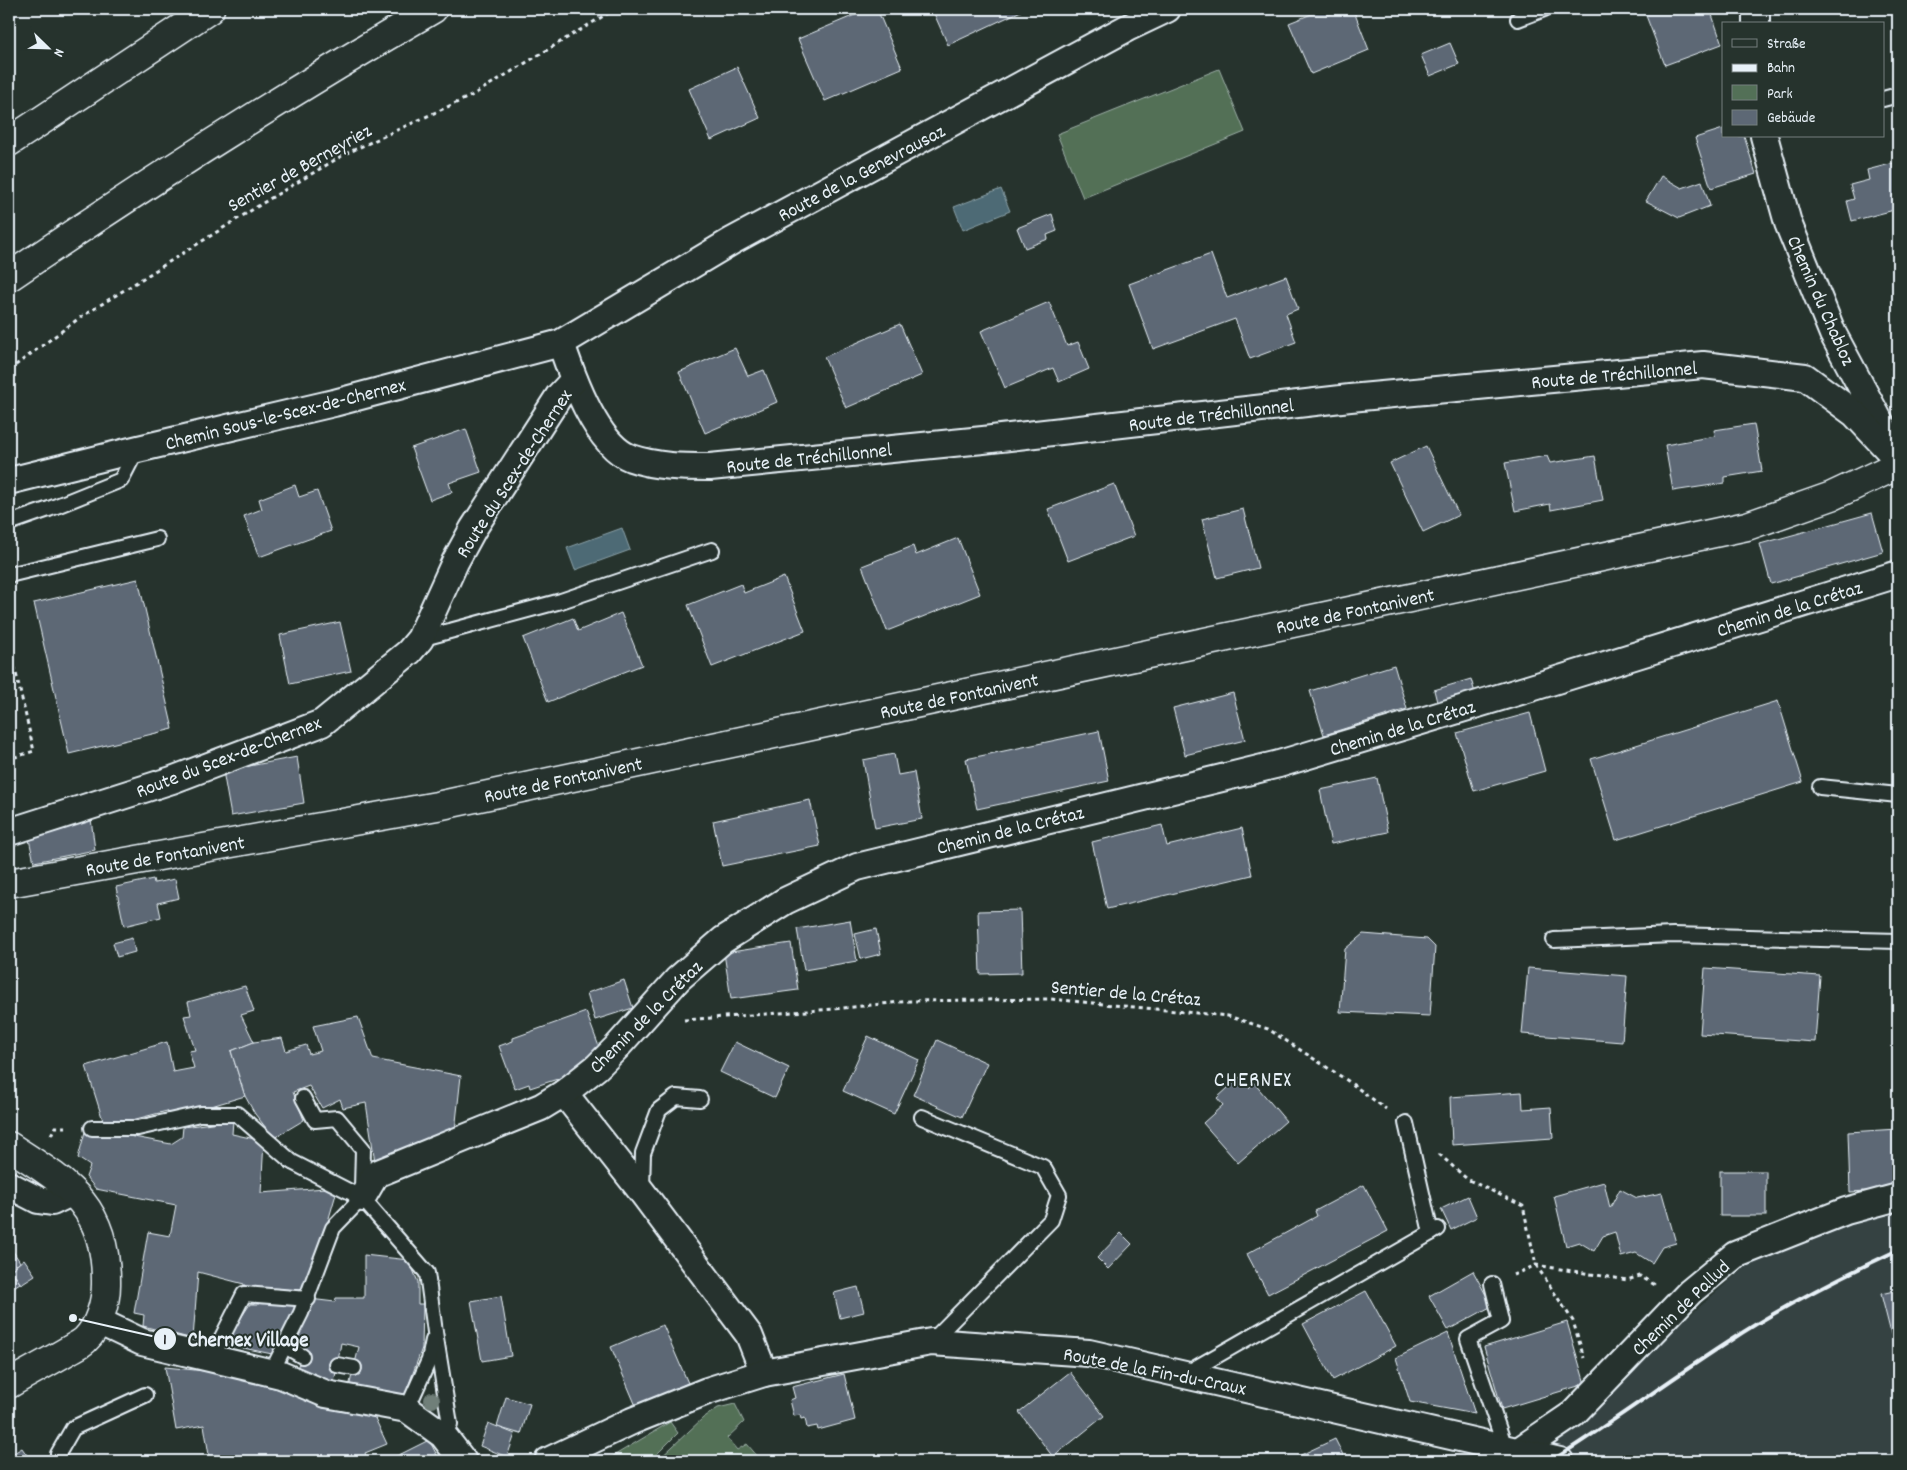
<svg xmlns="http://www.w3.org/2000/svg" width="1907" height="1470" font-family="Dekko,sans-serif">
  <rect width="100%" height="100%" fill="#26332d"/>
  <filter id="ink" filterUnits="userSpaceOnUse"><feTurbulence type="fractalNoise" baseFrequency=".02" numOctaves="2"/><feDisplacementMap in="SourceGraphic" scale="10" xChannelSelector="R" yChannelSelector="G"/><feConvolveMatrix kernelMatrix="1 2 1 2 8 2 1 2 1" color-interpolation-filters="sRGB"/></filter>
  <g filter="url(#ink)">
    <path fill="#364343" d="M1898 1207V1461H1769L1748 1457 1735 1461H1525L1749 1263Z"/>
    <g fill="#537057" stroke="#9eb0a8">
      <path d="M1219 69 1245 132 1083 198 1057 134Z"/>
      <path d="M735 1404 744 1422 727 1438 737 1450 747 1444 759 1458 758 1461H657L703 1418 718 1408Z"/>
      <path d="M670 1422 678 1433 650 1461H605Z"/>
    </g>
    <g fill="#4d6b74" stroke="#8ba1a9">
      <path d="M1001 189 1010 211 963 230 954 207Z"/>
      <path d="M622 528 630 550 575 570 567 548Z"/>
    </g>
    <g fill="#5d6875" stroke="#e8f1f8">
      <path d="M869 9H877L902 68 825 101 798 39Z"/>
      <path d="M932 9H1019L1021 11 948 45Z"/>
      <path d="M1324 9 1328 15 1344 9H1353L1369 50 1311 74 1289 23Z"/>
      <path d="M1656 9H1710L1722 44 1665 65 1645 13Z"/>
      <path d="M1450 43 1459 64 1430 76 1421 55Z"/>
      <path d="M737 67 760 118 711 140 689 89Z"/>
      <path d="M1723 129V136H1744L1756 174 1711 188 1695 138Z"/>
      <path d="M1898 162V209L1852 221 1847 201 1854 199 1850 185 1869 180 1867 170Z"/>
      <path d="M1661 176 1682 188 1702 181 1710 206 1679 218 1646 201Z"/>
      <path d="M1052 214 1057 231 1047 235 1048 239 1025 248 1017 228Z"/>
      <path d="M1211 254 1227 298 1286 276 1298 309 1286 314 1296 342 1250 359 1235 319 1153 349 1129 284Z"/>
      <path d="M1049 302 1067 346 1078 342 1089 369 1059 382 1053 368 1005 388 981 331Z"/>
      <path d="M900 324 922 375 846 408 824 357Z"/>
      <path d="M735 348 748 376 764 370 777 402 705 433 679 372Z"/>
      <path d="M1898 365V389L1891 368Z"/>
      <path d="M1754 424 1762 471 1725 477V483L1673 491 1665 445 1715 436 1714 430Z"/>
      <path d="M466 429 481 472 449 483 452 492 430 500 411 448Z"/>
      <path d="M1426 446 1459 515 1423 532 1390 463Z"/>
      <path d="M1547 456 1550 463 1595 456 1603 500 1551 510 1550 504 1515 511 1505 463Z"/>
      <path d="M1114 484 1134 536 1068 561 1048 509Z"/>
      <path d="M295 485 299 497 317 491 331 531 259 557 244 516 262 509 259 499Z"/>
      <path d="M1243 509 1258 568 1217 578 1202 519Z"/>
      <path d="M1872 513 1883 552 1771 584 1760 544Z"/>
      <path d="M958 538 980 594 887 631 862 566 913 546 916 555Z"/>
      <path d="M784 577 805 631 712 667 688 605 741 584 744 593Z"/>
      <path d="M138 579 173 729 69 754 34 603Z"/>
      <path d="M621 613 642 665 548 702 523 638 573 618 578 631Z"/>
      <path d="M340 622 351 671 290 684 280 635Z"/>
      <path d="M1394 665 1407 709 1324 735 1310 691Z"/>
      <path d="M1471 679 1477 700 1439 710 1434 690Z"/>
      <path d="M1233 693 1245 740 1185 755 1173 708Z"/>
      <path d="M1778 701 1803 782 1616 840 1591 759Z"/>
      <path d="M1530 713 1545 771 1474 791 1457 733Z"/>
      <path d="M1099 731 1109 781 977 809 966 759Z"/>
      <path d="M894 754 898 775 914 772 922 819 875 828 863 760Z"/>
      <path d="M297 757 304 803 231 816 223 771Z"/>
      <path d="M1377 778 1388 832 1331 844 1320 790Z"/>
      <path d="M810 800 820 846 722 866 713 821Z"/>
      <path d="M90 811 95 850 34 862 27 830Z"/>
      <path d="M1162 825 1167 846 1242 828 1252 875 1107 909 1092 842Z"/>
      <path d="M153 879 154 883 175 879 179 898 158 903 161 917 124 926 116 887Z"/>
      <path d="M1020 910 1022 973 980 974 978 911Z"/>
      <path d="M850 920 857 961 804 970 797 929Z"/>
      <path d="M876 929 881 954 861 959 855 934Z"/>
      <path d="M1363 934 1427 939 1435 947 1430 1016 1340 1012 1345 949Z"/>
      <path d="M132 938 135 952 117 957 113 943Z"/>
      <path d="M791 943 798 990 731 999 724 953Z"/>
      <path d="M1528 968 1627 976 1622 1042 1522 1034Z"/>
      <path d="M1705 968 1820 976 1815 1042 1700 1034Z"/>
      <path d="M624 980 633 1008 595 1020 587 993Z"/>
      <path d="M245 986 254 1011 241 1015 254 1042 231 1051 245 1096 171 1118 167 1111 105 1127 86 1066 167 1042 173 1072 194 1068 189 1051 195 1050 184 1016 191 1015 188 1002Z"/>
      <path d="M586 1012 601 1052 585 1070 530 1088 529 1084 515 1089 499 1046 513 1041V1038Z"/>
      <path d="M358 1017 373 1059 461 1076 455 1131 375 1162 366 1103 343 1108 340 1099 322 1108 309 1086 293 1092 304 1120 274 1138 255 1114 245 1096 231 1051 254 1042 282 1038 286 1051 306 1045 309 1054 321 1051 313 1026Z"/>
      <path d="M868 1036 919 1060 894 1114 843 1091Z"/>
      <path d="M937 1040 987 1063 962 1117 913 1095Z"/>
      <path d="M735 1042 789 1068 775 1098 720 1072Z"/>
      <path d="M1240 1077 1249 1088 1254 1083 1286 1121 1238 1163 1203 1123 1223 1105 1217 1098Z"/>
      <path d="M1522 1092 1523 1109 1551 1107 1553 1138 1452 1145 1450 1097Z"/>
      <path d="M233 1120 232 1134 264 1141 261 1193 338 1187 308 1290 244 1289V1284L198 1272 193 1339 143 1326 144 1315 134 1313 148 1232 170 1236 176 1205 96 1189 86 1177 90 1166 78 1158 86 1128 171 1144 182 1137 183 1127Z"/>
      <path d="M1898 1129V1189L1850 1192 1848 1132Z"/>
      <rect x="1720" y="1171" width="46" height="45"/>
      <path d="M1604 1182 1610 1208 1620 1189 1637 1198 1662 1193 1676 1243 1662 1247 1652 1263 1636 1253 1621 1257 1615 1232 1603 1236 1594 1251 1579 1242 1566 1246 1554 1196Z"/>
      <path d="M1364 1185 1388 1231 1268 1294 1247 1254 1317 1216 1315 1211Z"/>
      <path d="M1468 1196 1477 1217 1451 1230 1441 1209Z"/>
      <path d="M1121 1233 1132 1244 1108 1269 1097 1258Z"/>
      <path d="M9 1245 20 1262 11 1270 20 1283 9 1290Z"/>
      <path d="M364 1255 409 1260 418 1282V1304H423L422 1348 404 1398 349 1387 359 1347 341 1343 334 1383 297 1368 306 1346 294 1343 310 1299 335 1302 336 1298H364Z"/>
      <path d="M24 1259 35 1275 21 1284 11 1270Z"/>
      <path d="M1473 1271 1492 1306 1448 1330 1429 1296Z"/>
      <path d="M858 1287 864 1312 840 1318 834 1293Z"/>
      <path d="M1898 1290V1361L1881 1294Z"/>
      <path d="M1366 1291 1396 1346 1333 1380 1303 1324Z"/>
      <path d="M501 1296 511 1356 482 1361 471 1301Z"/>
      <path d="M262 1297 301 1305 282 1343 278 1342 272 1354 224 1344 250 1304H259Z"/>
      <path d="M1567 1322 1585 1384 1502 1409 1484 1347Z"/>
      <path d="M663 1325 688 1383 636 1406 611 1347Z"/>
      <path d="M1448 1333 1475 1414 1410 1402 1396 1358Z"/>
      <path d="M165 1367 205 1371 282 1390 323 1408 373 1414 387 1444 365 1453 368 1461H210L204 1425 176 1430Z"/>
      <path d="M1070 1372 1104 1416 1053 1457 1019 1412Z"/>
      <path d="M844 1374 855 1420 818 1430 817 1426 807 1428 805 1418 801 1419 800 1415 794 1416 790 1400 795 1398 792 1387Z"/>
      <path d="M506 1397 530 1404 521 1434 497 1427Z"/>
      <path d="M488 1423 515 1434 507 1457 480 1446Z"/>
      <path d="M1335 1439 1346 1461H1288Z"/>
      <path d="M429 1440 440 1461H387Z"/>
      <path d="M22 1448 31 1461H9V1456Z"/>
    </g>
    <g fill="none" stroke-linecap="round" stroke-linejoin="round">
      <g stroke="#e8f1f8" stroke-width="18">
        <g id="service">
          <path d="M1518 19 1544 9"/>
          <path d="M1883 99 1898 95"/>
          <path d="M9 523 49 509 121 480 137 449"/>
          <path d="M9 575 157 539"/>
          <path d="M420 639 561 601 712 550"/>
          <path d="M1820 787 1898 795"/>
          <path d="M1554 940 1673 935 1898 941"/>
          <path d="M303 1098 315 1120 337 1118 363 1149 362 1188"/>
          <path d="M922 1117 1043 1167 1059 1195 1051 1220 931 1342"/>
          <path d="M1406 1123 1431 1233"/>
          <path d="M92 1128H138L200 1114H237L292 1162 362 1198 427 1273 435 1332 450 1424 443 1435"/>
          <path d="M642 1189 643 1153 659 1110 676 1097 700 1099"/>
          <path d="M1492 1284 1501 1321 1468 1339 1506 1450"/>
          <path d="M285 1346 302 1356"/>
          <path d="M211 1359 244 1294 308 1299"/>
          <path d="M337 1365 354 1368"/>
          <path d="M271 1373 301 1313 333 1228 362 1198"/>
          <path d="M1185 1374 1438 1229"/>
          <path d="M407 1409 429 1360 433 1340"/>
          <path d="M57 1461 58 1454 73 1428 145 1395"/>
        </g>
      </g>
      <g stroke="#e8f1f8" stroke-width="30">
        <g id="minor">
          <path d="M1756 24V9"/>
          <path d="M1764 136 1788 223 1833 334 1886 433"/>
          <path d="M561 343C572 376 596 445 631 458 657 467 683 467 710 467L983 440 1350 398 1703 365 1805 377 1855 414 1898 460"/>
          <path d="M9 481 138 449 334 403 561 343 732 241 1127 28 1167 9"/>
          <path d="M9 832 172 780 322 723 409 652 420 639 455 562 473 529 559 396 574 380"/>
          <path d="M564 1093 642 1192 749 1335 764 1373"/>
          <path d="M9 1185 38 1200 52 1202 73 1192"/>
          <path d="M362 1198 376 1174 541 1107 564 1093 597 1067 616 1048 678 979 723 940 785 901 857 867 1279 764 1531 688 1898 574"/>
          <path d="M98 1321 142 1342 281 1375 326 1394 407 1409 443 1435 463 1461"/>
          <path d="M1517 1452 1573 1414 1690 1292 1735 1255 1846 1211 1898 1197"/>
          <path d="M548 1461 632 1421 707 1391 764 1373 931 1342 1089 1353 1560 1461"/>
        </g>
      </g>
      <g stroke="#e8f1f8" stroke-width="31">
        <g id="tertiary">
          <path d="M9 883 437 806 1747 526 1832 496 1898 465"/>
          <path d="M9 1146C68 1184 107 1206 106 1284 106 1302 99 1327 85 1340 81 1344 74 1347 69 1350 49 1362 29 1372 9 1384"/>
        </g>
      </g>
      <g stroke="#e8f1f8" stroke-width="31">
        <g id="motorway">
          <path d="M9 142 210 9"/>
          <path d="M9 277C147 183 288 93 433 9"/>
        </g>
      </g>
      <g stroke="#e8f1f8" stroke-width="3" stroke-dasharray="4 4" stroke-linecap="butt">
        <path d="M9 370 78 319 271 198 345 154 471 96 615 9"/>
        <path d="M9 643 34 751 9 759"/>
        <path d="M684 1020 834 1009 910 1001 1051 999 1228 1016 1268 1029 1348 1081 1386 1109"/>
        <path d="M51 1135 55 1127H70"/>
        <path d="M1439 1154 1467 1179 1523 1206 1536 1265 1573 1321 1584 1358"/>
        <path d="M1513 1275 1536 1265 1627 1280 1640 1276 1655 1285"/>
      </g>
      <use href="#service" stroke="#26332d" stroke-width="14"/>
      <use href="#minor" stroke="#26332d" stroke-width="26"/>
      <use href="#tertiary" stroke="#26332d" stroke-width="28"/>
      <use href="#motorway" stroke="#26332d" stroke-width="28"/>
      <path stroke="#e8f1f8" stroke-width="4" d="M1551 1461C1612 1423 1670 1379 1731 1340 1784 1305 1840 1277 1898 1250"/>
    </g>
    <circle fill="#707f79" cx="432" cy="1400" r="8"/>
  </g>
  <g text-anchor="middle" stroke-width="4" stroke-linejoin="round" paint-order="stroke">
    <g font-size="20" fill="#e8f1f8" stroke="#26332d">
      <text transform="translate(299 167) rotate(-29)" y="7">Sentier de Berneyriez</text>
      <text transform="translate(861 172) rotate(-28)" y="7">Route de la Genevrausaz</text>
      <text transform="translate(1822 300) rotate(66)" y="7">Chemin du Chabloz</text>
      <text transform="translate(1614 374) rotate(-5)" y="7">Route de Tréchillonnel</text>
      <text transform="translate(285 413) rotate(-14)" y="7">Chemin Sous-le-Scex-de-Chernex</text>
      <text transform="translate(1211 414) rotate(-7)" y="7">Route de Tréchillonnel</text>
      <text transform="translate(809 457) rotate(-6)" y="7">Route de Tréchillonnel</text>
      <text transform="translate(513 473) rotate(-57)" y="7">Route du Scex-de-Chernex</text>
      <text transform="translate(1789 608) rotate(-17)" y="7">Chemin de la Crétaz</text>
      <text transform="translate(1355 610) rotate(-12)" y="7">Route de Fontanivent</text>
      <text transform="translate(959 695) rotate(-12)" y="7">Route de Fontanivent</text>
      <text transform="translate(1402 727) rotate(-17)" y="7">Chemin de la Crétaz</text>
      <text transform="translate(228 756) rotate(-21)" y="7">Route du Scex-de-Chernex</text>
      <text transform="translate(563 779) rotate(-12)" y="7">Route de Fontanivent</text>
      <text transform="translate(1010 829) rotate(-14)" y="7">Chemin de la Crétaz</text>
      <text transform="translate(165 855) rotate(-10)" y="7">Route de Fontanivent</text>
      <text transform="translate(1126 992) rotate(5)" y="7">Sentier de la Crétaz</text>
      <text transform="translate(645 1016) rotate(-45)" y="7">Chemin de la Crétaz</text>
      <text transform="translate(1680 1307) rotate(-44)" y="7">Chemin de Pallud</text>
      <text transform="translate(1155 1370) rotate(11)" y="7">Route de la Fin-du-Craux</text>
    </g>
    <g font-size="22" letter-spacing="1" fill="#e8f1f8" stroke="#26332d">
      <text x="1253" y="1086">CHERNEX</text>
    </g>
  </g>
  <path fill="none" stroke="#e8f1f8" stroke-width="2" d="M73 1318L165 1339"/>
  <g fill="#e8f1f8" stroke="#26332d" stroke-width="2">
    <circle cx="73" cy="1318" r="5"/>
    <circle cx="165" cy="1339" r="12"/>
  </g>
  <g font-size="15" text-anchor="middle" font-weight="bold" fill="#111">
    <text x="165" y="1344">1</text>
  </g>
  <g font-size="21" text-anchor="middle" font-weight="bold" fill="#e8f1f8" stroke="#26332d" stroke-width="4" stroke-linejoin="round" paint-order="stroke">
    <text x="248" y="1346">Chernex Village</text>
  </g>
  <rect width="1907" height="1470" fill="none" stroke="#26332d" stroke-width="30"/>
  <rect x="15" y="15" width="1877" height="1440" fill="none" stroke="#e8f1f8" stroke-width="2" filter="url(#ink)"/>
  <rect x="1722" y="22" width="162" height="115" fill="#26332d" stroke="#747f7e"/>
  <rect x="1732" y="39" width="25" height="8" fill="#26332d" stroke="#747f7e"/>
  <text x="1767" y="48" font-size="15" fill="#e8f1f8">Straße</text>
  <rect x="1732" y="64" width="25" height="8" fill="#e8f1f8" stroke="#747f7e"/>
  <text x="1767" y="72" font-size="15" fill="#e8f1f8">Bahn</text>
  <rect x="1732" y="85" width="25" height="15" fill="#537057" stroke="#747f7e"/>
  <text x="1767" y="98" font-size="15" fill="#e8f1f8">Park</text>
  <rect x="1732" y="110" width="25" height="15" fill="#5d6875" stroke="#747f7e"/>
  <text x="1767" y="122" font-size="15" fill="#e8f1f8">Gebäude</text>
  <g transform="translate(48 48) rotate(113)" stroke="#26332d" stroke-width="4" paint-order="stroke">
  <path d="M0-4L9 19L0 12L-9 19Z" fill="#e8f1f8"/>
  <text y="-8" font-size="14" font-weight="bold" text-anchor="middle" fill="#e8f1f8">N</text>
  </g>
</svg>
